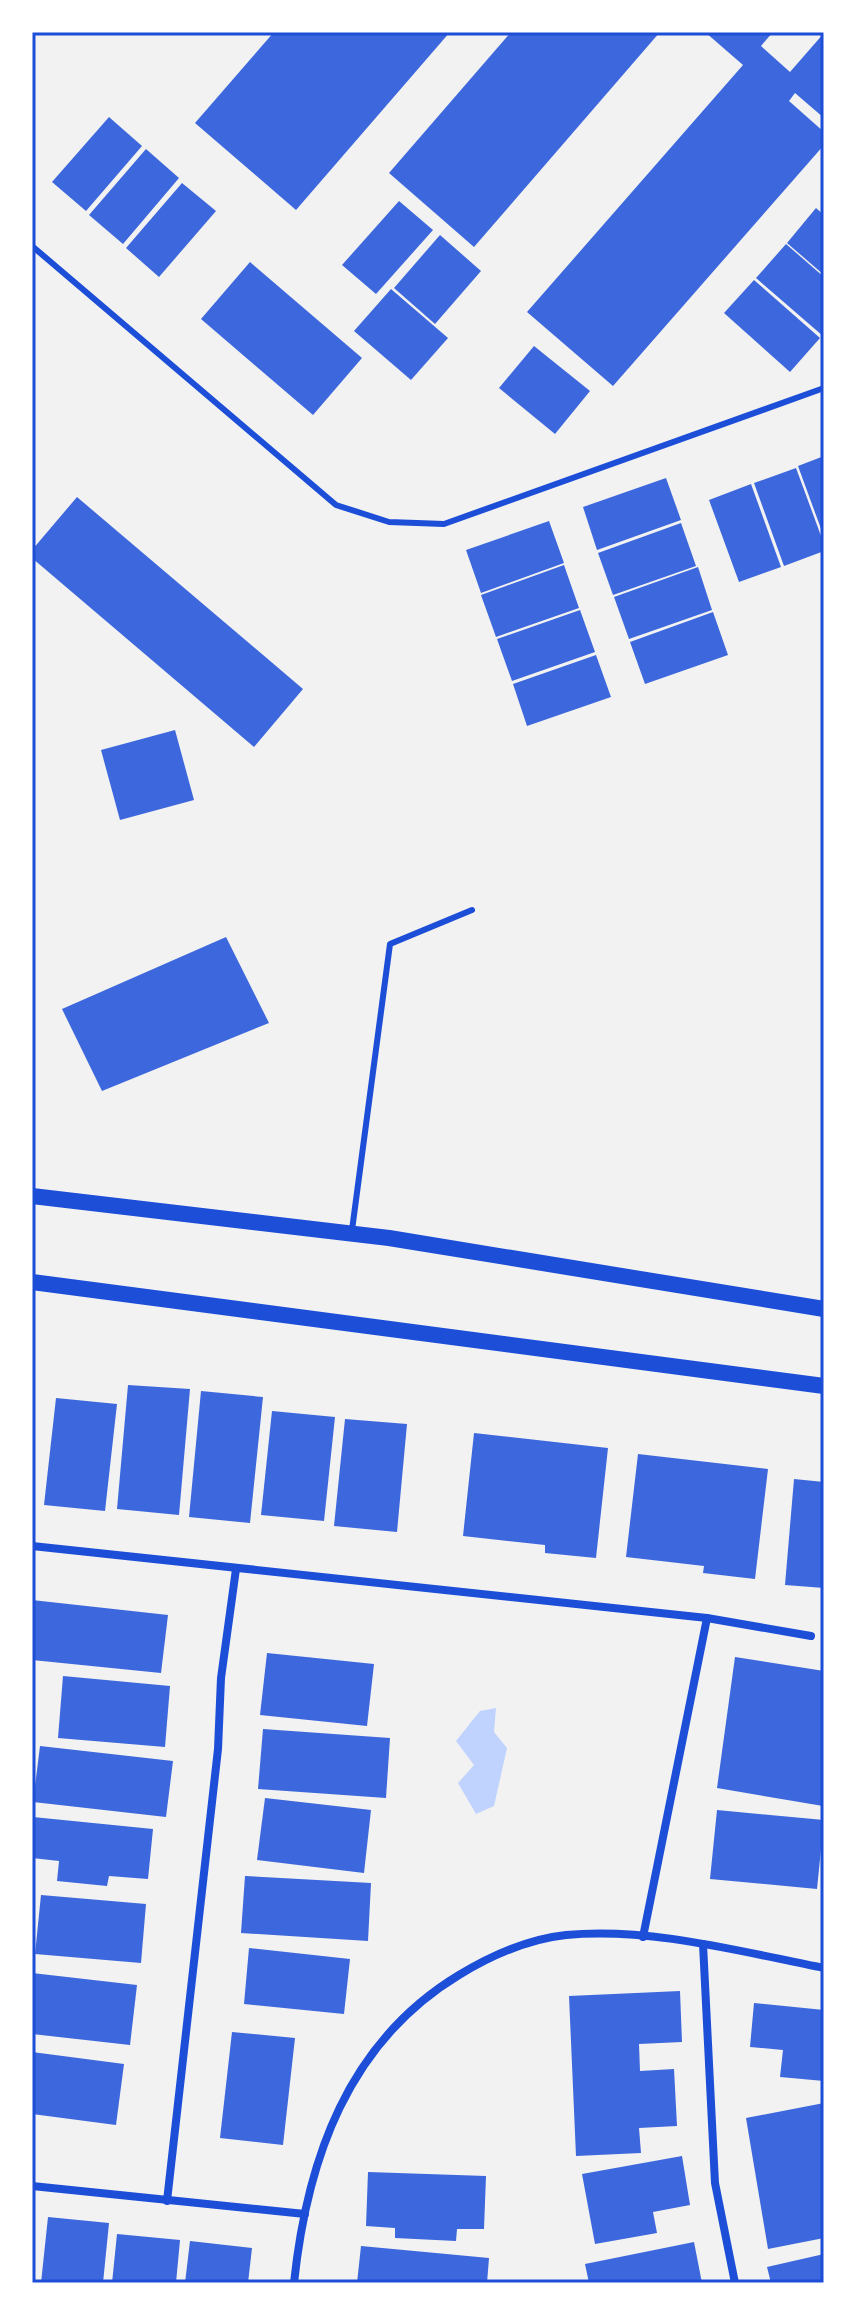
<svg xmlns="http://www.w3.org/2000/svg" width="856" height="2315" font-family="Lato,sans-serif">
  <rect width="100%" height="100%" fill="#f2f2f2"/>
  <path fill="#bfd3fe" d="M496 1708 494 1732 507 1748 494 1806 476 1814 458 1783 474 1765 456 1741 480 1711Z"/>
  <g fill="#3d67dc">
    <path d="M274 32H450L296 210 195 123Z"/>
    <path d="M511 32H660L474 247 389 173Z"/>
    <path d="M705 32H773L761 46 790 72 824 33V118L795 93 789 101 824 132V145L613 386 527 312 743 65Z"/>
    <path d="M109 117 142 146 86 211 52 182Z"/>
    <path d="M146 149 179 178 123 244 89 215Z"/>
    <path d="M182 183 216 211 159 277 126 248Z"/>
    <path d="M399 201 433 230 376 294 342 265Z"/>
    <path d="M816 208 824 215V275L787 243Z"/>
    <path d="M440 235 481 271 435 324 394 288Z"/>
    <path d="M786 244 824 277 823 336 756 278Z"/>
    <path d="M250 262 362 358 313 415 201 319Z"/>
    <path d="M754 280 820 338 790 372 724 313Z"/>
    <path d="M391 289 448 338 411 380 354 331Z"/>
    <path d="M534 346 590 391 555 434 499 388Z"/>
    <path d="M824 456V537L798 466Z"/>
    <path d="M796 468 824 544V551L784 566 754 483Z"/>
    <path d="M666 478 681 520 597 550 583 507Z"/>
    <path d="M751 484 781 567 739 582 709 500Z"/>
    <path d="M77 497 303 689 254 747 32 558V550Z"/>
    <path d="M549 521 564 563 481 593 466 550Z"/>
    <path d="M681 523 696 566 613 595 598 553Z"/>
    <path d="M564 565 579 608 496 637 481 595Z"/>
    <path d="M698 567 712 610 629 639 614 597Z"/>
    <path d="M580 610 595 652 512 681 497 639Z"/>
    <path d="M713 612 728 655 645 684 630 642Z"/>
    <path d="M596 655 611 697 527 726 513 684Z"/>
    <path d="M175 730 194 800 120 820 101 750Z"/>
    <path d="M226 937 269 1023 102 1091 62 1009Z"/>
    <path d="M128 1385 190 1389 179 1515 117 1509Z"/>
    <path d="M201 1391 263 1397 250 1523 189 1517Z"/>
    <path d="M56 1398 117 1404 105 1511 44 1505Z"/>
    <path d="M272 1411 335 1417 324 1521 261 1515Z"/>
    <path d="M345 1419 407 1424 397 1532 334 1526Z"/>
    <path d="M474 1433 608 1448 596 1558 545 1553V1545L463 1536Z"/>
    <path d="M638 1454 768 1469 755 1579 703 1573 704 1566 626 1557Z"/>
    <path d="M794 1479 824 1482V1588L785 1585Z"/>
    <path d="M32 1600 168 1615 161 1673 32 1660Z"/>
    <path d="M267 1653 374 1664 367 1726 260 1715Z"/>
    <path d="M735 1657 824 1671 823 1806 717 1788Z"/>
    <path d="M63 1676 170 1686 165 1747 58 1738Z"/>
    <path d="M263 1729 390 1738 386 1798 258 1789Z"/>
    <path d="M40 1746 173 1761 166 1817 33 1802Z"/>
    <path d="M265 1798 371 1810 364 1873 257 1860Z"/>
    <path d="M717 1810 824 1820 817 1889 710 1879Z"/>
    <path d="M33 1817 153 1829 148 1879 109 1876 107 1886 57 1881 59 1861 32 1858Z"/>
    <path d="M245 1876 371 1883 368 1941 241 1933Z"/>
    <path d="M41 1895 146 1904 141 1963 35 1954Z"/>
    <path d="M249 1948 350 1959 344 2014 244 2004Z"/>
    <path d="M32 1973 137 1985 130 2045 32 2034Z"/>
    <path d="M680 1991 682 2042 639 2044 640 2071 674 2069 677 2126 639 2128 641 2153 576 2156 569 1996Z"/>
    <path d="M754 2003 824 2010V2081L780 2077 783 2050 750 2047Z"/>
    <path d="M232 2032 295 2038 283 2145 220 2138Z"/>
    <path d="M32 2052 124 2064 116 2125 32 2114Z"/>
    <path d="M824 2103V2238L768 2249 746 2118Z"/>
    <path d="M682 2156 690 2205 653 2212 657 2233 595 2244 582 2174Z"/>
    <path d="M368 2172 486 2176 484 2229H457L456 2241 395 2238V2228L366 2226Z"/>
    <path d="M48 2217 109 2223 103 2283H41Z"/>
    <path d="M117 2234 180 2240 176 2283H112Z"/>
    <path d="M190 2241 252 2248 248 2283H185Z"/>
    <path d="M694 2242 702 2283H589L585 2264Z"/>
    <path d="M361 2246 489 2258 487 2283H357Z"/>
    <path d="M824 2254V2283H771L767 2267Z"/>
  </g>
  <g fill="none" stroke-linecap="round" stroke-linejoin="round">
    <g stroke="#1d4ed8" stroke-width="6">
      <path d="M32 246 336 505 389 522 444 524 824 388"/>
      <path d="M352 1230 390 944 472 910"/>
    </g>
    <g stroke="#1d4ed8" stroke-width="8">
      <path d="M32 1546 707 1618 811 1636"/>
      <path d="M643 1937 707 1618"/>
      <path d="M703 1944 715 2183 735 2283"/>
      <path d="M32 2186 305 2214"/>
      <path d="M167 2201 218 1749 221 1678 236 1569"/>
      <path d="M294 2283C307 2159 348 2042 459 1975 492 1955 528 1939 566 1935 650 1927 742 1952 824 1968"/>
    </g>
    <g stroke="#1d4ed8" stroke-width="16">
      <path d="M32 1196 389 1238 824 1309"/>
      <path d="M32 1282 824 1386"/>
    </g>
  </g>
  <rect width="856" height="2315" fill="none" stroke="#ffffff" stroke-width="68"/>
  <rect x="34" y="34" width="788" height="2247" fill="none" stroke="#1d4ed8" stroke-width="3"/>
</svg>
